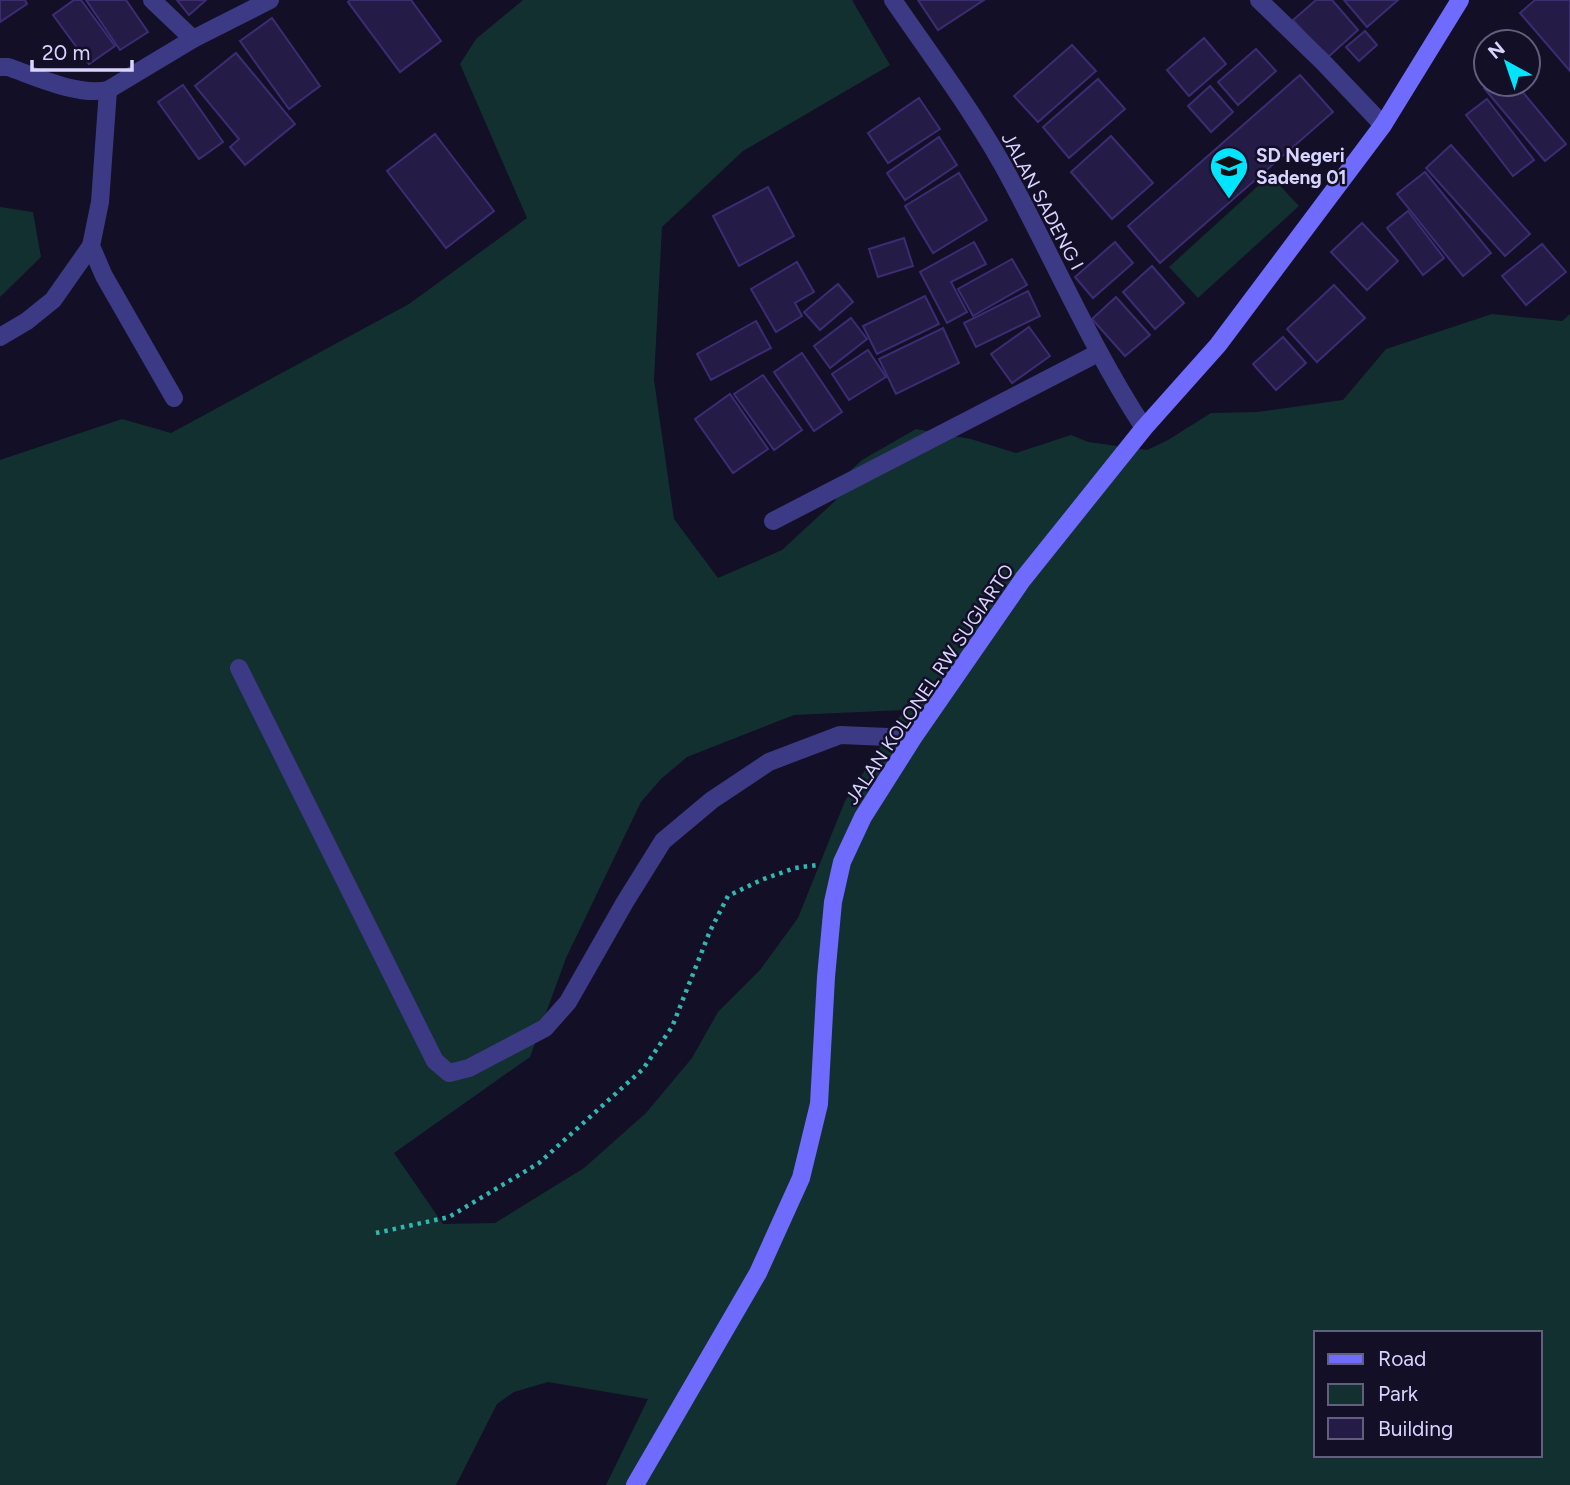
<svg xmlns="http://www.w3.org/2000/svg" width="1570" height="1485" font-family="Figtree,sans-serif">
  <rect width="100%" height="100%" fill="#130f26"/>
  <g fill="#12302f" fill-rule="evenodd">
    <path d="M523 0H852L890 65 743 151 662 227 654 380 674 519 718 578 782 550 835 501 851 470 862 460 916 429 971 439 1016 453 1071 435 1088 442 1147 450 1168 440 1211 413 1258 412 1343 400 1386 349 1492 314 1562 321 1570 314V1485H606L648 1399 548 1382 514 1392 497 1404 456 1485H0V460L122 419 171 433 409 304 527 218 460 64 476 39ZM904 710 845 801 798 918 760 970 718 1012 692 1058 646 1113 584 1168 495 1223 443 1224 394 1153 530 1057 566 958 641 802 661 779 687 757 794 715ZM1316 1333H1540V1455H1316Z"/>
    <path d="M1270 175 1299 206 1198 298 1169 267Z"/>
    <path d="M0 207 33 212 41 257 0 297Z"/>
  </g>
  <g fill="#241b47" stroke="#3b2d73" stroke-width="2">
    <path d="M0 0H25L27 4 0 22Z"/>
    <path d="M74 0H81L115 46 89 64 53 15Z"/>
    <path d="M86 0H126L148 32 120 50Z"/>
    <path d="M177 0H206L189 15Z"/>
    <path d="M350 0H411L441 41 400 72 348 2Z"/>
    <path d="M918 0H984L938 30Z"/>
    <path d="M1316 0H1332L1358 30 1327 58 1293 20Z"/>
    <path d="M1344 0H1398L1367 27Z"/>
    <path d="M1535 0H1570V71L1520 13Z"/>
    <path d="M272 18 320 86 289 109 240 41Z"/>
    <path d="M1365 31 1377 45 1359 61 1346 47Z"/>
    <path d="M1204 38 1226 64 1189 96 1167 70Z"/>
    <path d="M1072 45 1096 71 1038 122 1014 96Z"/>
    <path d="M1256 49 1276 71 1238 105 1218 82Z"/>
    <path d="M236 53 295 124 245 165 230 147 239 139 195 86Z"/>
    <path d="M1300 75 1333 112 1160 263 1128 226Z"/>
    <path d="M1098 79 1125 109 1069 158 1043 127Z"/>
    <path d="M1488 84H1516L1566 144 1545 161 1484 88Z"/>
    <path d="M183 85 223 142 199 159 158 102Z"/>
    <path d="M1210 86 1233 112 1211 132 1188 106Z"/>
    <path d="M919 98 940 129 888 163 868 133Z"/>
    <path d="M1487 99 1534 160 1513 176 1466 115Z"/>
    <path d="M435 134 494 211 446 248 387 171Z"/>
    <path d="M1111 136 1153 183 1112 219 1071 172Z"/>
    <path d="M939 137 957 165 905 200 887 173Z"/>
    <path d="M1451 145 1530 234 1505 256 1426 168Z"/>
    <path d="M1425 172 1491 253 1463 276 1397 194Z"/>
    <path d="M959 173 987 220 933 253 905 206Z"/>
    <path d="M768 187 794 236 739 266 713 216Z"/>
    <path d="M1408 211 1444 258 1423 275 1387 228Z"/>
    <path d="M1362 223 1398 261 1367 290 1331 252Z"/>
    <path d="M904 238 913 266 878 277 869 249Z"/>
    <path d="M974 242 986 264 951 282 967 312 947 323 920 272Z"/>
    <path d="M1115 242 1133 263 1093 298 1075 277Z"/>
    <path d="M1542 244 1566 272 1526 305 1502 276Z"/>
    <path d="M1012 259 1027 285 973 316 958 289Z"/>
    <path d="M797 262 814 292 795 303 802 316 776 332 751 289Z"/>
    <path d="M1152 266 1184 303 1155 329 1123 292Z"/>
    <path d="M838 284 853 302 820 330 804 312Z"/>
    <path d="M1334 285 1365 318 1317 362 1287 329Z"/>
    <path d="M1028 291 1040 316 976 347 964 323Z"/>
    <path d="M925 296 939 324 877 354 863 326Z"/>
    <path d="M1116 297 1150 335 1125 356 1092 319Z"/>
    <path d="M851 318 867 339 830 368 814 346Z"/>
    <path d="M756 321 771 348 711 380 697 354Z"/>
    <path d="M1029 327 1050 356 1012 383 991 354Z"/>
    <path d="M943 328 959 363 896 394 879 359Z"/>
    <path d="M1283 337 1306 363 1276 390 1253 364Z"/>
    <path d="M868 350 886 377 849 400 832 374Z"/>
    <path d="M802 353 842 412 814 431 774 372Z"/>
    <path d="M763 375 802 430 774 450 734 394Z"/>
    <path d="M730 394 768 449 733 473 695 419Z"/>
  </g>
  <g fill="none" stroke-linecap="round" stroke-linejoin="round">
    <path stroke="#2fb8b0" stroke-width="4.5" stroke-dasharray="3.5 5" stroke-linecap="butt" d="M376 1233 449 1217 539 1163 643 1069 672 1027 710 931 728 896 761 880 795 868 817 865"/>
    <g stroke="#3d3a85" stroke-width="18">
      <path d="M152 0 193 39"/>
      <path d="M893 0C934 60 979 119 1013 184 1056 265 1093 350 1144 428"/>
      <path d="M1259 0 1323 62 1383 125"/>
      <path d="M0 67H8C37 77 77 96 108 90L193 39 270 0"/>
      <path d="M108 90 100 202 91 246 104 276 174 398"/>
      <path d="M0 337 27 321 53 300 91 246"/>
      <path d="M773 521 1098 353"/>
      <path d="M239 668 435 1061 449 1073 469 1068 545 1028 568 1002 625 902 663 841 712 800 769 762 840 735 913 738"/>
    </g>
    <path stroke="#6f6bff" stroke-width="18" d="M635 1485 758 1273 801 1178 819 1104 826 977 833 902 842 862 863 817 913 738 1023 579 1144 428 1218 345 1383 125 1460 0"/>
  </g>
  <defs>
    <g id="school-pin" transform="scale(2.0125)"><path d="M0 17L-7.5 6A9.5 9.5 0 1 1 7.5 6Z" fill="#00e5ff" stroke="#130f26"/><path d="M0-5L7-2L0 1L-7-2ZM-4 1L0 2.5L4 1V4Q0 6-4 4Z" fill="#111"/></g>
  </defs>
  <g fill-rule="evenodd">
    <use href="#school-pin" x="1229" y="166"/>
  </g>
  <g text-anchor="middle" stroke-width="5" stroke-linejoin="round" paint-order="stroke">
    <g font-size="19" font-weight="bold" fill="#d9d4ff" stroke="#130f26" text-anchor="start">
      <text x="1256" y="162">SD Negeri<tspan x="1256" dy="22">Sadeng 01</tspan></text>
    </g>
    <g font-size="19" fill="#d9d4ff" stroke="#130f26">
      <text transform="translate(1043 201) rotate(62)" y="7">JALAN SADENG I</text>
      <text transform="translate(929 684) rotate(-56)" y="7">JALAN KOLONEL RW SUGIARTO</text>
    </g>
  </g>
  <rect x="1314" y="1331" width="228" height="126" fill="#130f26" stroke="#625e7d" stroke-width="2"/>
  <rect x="1328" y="1354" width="35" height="10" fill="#6f6bff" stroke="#625e7d" stroke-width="2"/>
  <text x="1378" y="1366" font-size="21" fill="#d9d4ff">Road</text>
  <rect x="1328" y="1384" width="35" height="21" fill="#12302f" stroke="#625e7d" stroke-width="2"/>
  <text x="1378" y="1401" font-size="21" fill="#d9d4ff">Park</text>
  <rect x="1328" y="1418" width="35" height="21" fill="#241b47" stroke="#625e7d" stroke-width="2"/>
  <text x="1378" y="1436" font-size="21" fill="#d9d4ff">Building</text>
  <g transform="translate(1507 63) rotate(320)"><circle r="33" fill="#130f26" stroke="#625e7d" stroke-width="2"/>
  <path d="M0-5L12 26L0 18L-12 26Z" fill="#00e5ff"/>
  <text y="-10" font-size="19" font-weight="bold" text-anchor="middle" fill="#d9d4ff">N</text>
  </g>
  <path d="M32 60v10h100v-10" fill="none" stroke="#d9d4ff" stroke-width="3.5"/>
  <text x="42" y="60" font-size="21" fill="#d9d4ff" stroke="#130f26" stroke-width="5" paint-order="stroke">20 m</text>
</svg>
